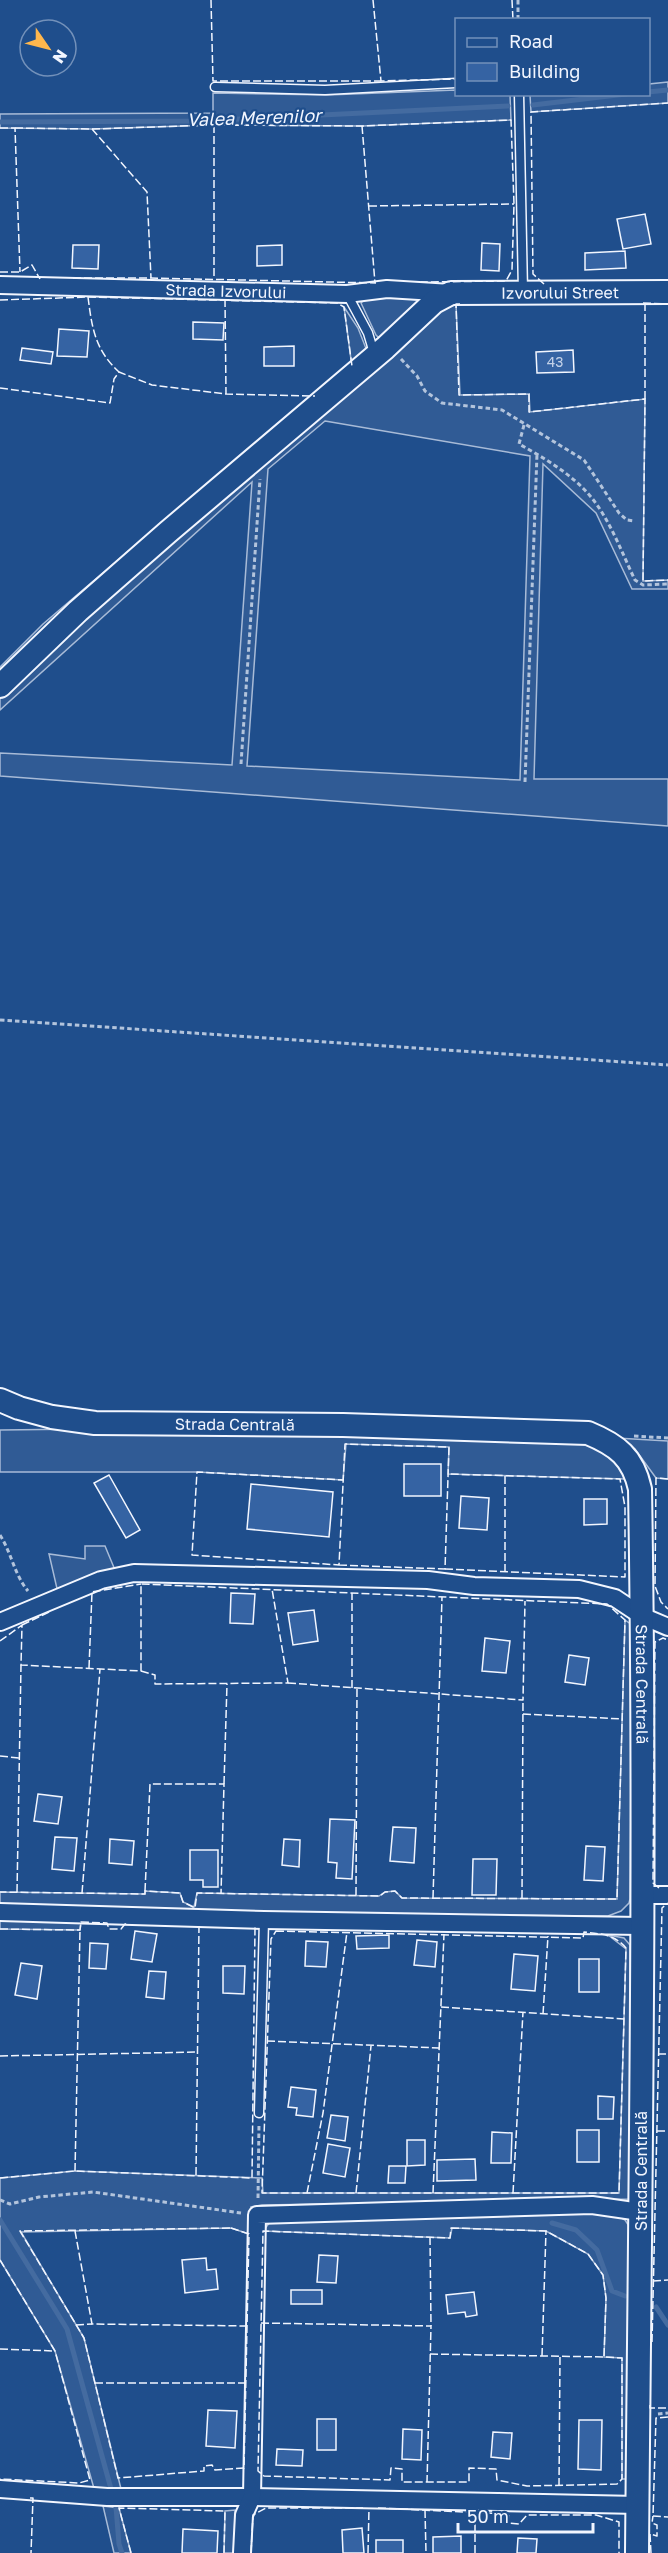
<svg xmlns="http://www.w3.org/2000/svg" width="668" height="2553" font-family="'Golos Text',sans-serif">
  <rect width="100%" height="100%" fill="#1f4e8c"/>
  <g fill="#305b95" stroke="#a8bbd7" stroke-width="1.5" fill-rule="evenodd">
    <path d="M668 82V103L531 112 530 95 648 94 649 84Z"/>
    <path d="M456 90V94L510 95 511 120 362 126 214 125 92 129 0 128V114L213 113V93L327 95Z"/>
    <path d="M383 294 424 297 380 339 376 335 361 303 366 298Z"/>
    <path d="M456 304 460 395 529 394 530 412 645 399 643 581 668 580V589H632L596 513 543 464 534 779H668V826L0 776V753L232 765 252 482 0 710V694L436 307ZM325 421 530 456 520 780 247 766 268 469Z"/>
    <path d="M344 307 358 328 367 351 352 367Z"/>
    <path d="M282 420H291L0 677V667L43 624Z"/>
    <path d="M84 1429 583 1441 600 1446 617 1461 626 1479 448 1474 449 1447 346 1444 343 1480 197 1472H0V1430Z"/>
    <path d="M616 1438 668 1441V1479L656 1478 635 1449Z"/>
    <path d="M85 1546H105L115 1570 58 1593 49 1554 85 1559Z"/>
    <path d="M625 1620 632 1625 630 1899 629 1903 621 1911 608 1916 222 1913 0 1907V1892L145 1894V1891L180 1893 183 1902 194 1907 197 1893 379 1896 385 1892 395 1891 402 1898 617 1899Z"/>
    <path d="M0 1919 81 1922 80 1930 0 1929Z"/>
    <path d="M608 1935 624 1938 630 1945 631 2199 262 2205 251 2207 249 2234 231 2228 21 2232 84 2338 122 2493 95 2492 55 2351 0 2260V2178L75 2171 262 2178 263 2193H619L626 1949Z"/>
    <path d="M589 2210 615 2214 625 2220 631 2229 627 2479H622V2358L604 2357 606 2298 603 2275 588 2254 546 2231 452 2228 450 2238 263 2231 270 2222Z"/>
    <path d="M103 2506 119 2508 131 2553H114Z"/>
    <path d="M235 2510 234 2553H224L225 2511Z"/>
  </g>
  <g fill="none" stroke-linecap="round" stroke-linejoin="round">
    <g stroke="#446ba0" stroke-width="5">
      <path d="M648 92 668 90"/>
      <path d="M533 105 626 94"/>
      <path d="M0 122 198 121 508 106"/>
      <path d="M0 2220 67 2329 116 2507 119 2544 122 2553"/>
      <path d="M552 2223 576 2230 597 2250 612 2291 625 2296"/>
      <path d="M656 2307 668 2325"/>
    </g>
  </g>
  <g fill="#3563a3" stroke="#f2f6ff" stroke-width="1.5">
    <path d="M645 214 651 244 623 249 617 219Z"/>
    <path d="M482 243 500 244 499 271 481 270Z"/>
    <path d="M73 245H99L98 269 72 268Z"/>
    <path d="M282 245V265L257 266V246Z"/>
    <path d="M625 251 626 268 585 270V253Z"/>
    <path d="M193 322 224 323 223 340 193 339Z"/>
    <path d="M59 329 89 331 87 357 57 356Z"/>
    <path d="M294 346V366H264V347Z"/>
    <path d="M22 348 53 352 51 364 20 360Z"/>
    <path d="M573 350 574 372 537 373 536 352Z"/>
    <rect x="404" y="1464" width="37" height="32"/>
    <path d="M109 1475 140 1530 126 1538 94 1483Z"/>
    <path d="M251 1484 333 1492 329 1537 247 1529Z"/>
    <path d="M461 1496 489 1498 487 1530 459 1528Z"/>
    <path d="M584 1499H607V1524L584 1525Z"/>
    <path d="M231 1593 255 1594 253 1624 230 1623Z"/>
    <path d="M314 1610 318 1641 293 1645 288 1613Z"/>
    <path d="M485 1638 510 1641 506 1673 482 1671Z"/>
    <path d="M569 1655 589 1658 585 1685 565 1682Z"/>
    <path d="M38 1794 62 1797 58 1824 34 1821Z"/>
    <path d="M330 1819 355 1820 352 1879 336 1878 337 1863 328 1862Z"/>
    <path d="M393 1827 416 1828 414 1863 390 1861Z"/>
    <path d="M55 1837 77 1838 74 1871 52 1869Z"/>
    <path d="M110 1839 134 1841 132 1865 109 1863Z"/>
    <path d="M284 1839 300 1840 299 1867 282 1865Z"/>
    <path d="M586 1846 605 1847 603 1881 584 1880Z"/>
    <path d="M190 1850H218V1887H203V1880H190Z"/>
    <path d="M473 1859H497L496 1895H472Z"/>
    <path d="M135 1931 157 1934 152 1962 131 1959Z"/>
    <path d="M389 1935V1948L357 1949 356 1936Z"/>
    <path d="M417 1940 437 1942 435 1967 414 1965Z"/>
    <path d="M306 1941 328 1942 326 1967 305 1966Z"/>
    <path d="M90 1943 108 1944 106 1969 89 1968Z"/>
    <path d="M514 1954 538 1956 535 1991 511 1989Z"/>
    <rect x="579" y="1959" width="20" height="33"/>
    <path d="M21 1963 42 1966 37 1999 15 1995Z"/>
    <path d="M223 1966H245L244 1994 223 1993Z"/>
    <path d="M149 1971 166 1972 164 1999 146 1997Z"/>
    <path d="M291 2087 316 2090 313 2117 296 2115 297 2108 288 2107Z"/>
    <path d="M598 2096 614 2097 613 2119H598Z"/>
    <path d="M331 2115 348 2117 345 2141 327 2138Z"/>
    <rect x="577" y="2130" width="22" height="32"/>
    <path d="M492 2132 512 2133 511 2163H491Z"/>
    <path d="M407 2140H425V2165L407 2166Z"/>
    <path d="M328 2144 350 2148 345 2177 323 2173Z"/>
    <path d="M475 2159 476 2180 437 2181V2160Z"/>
    <path d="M389 2166H406L405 2183H388Z"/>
    <path d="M319 2255 338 2256 336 2283 317 2282Z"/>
    <path d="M206 2258 207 2270 216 2269 218 2289 185 2293 182 2260Z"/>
    <rect x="291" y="2290" width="31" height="14"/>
    <path d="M474 2292 477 2315 466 2317 465 2312 448 2314 446 2295Z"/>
    <path d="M208 2410 237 2411 235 2448 206 2446Z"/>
    <rect x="317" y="2419" width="19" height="31"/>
    <path d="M579 2420H602L601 2470 578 2469Z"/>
    <path d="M403 2429 422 2430 421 2460 402 2459Z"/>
    <path d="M493 2432 512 2433 510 2459 491 2457Z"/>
    <path d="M277 2449 303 2450 302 2466 276 2465Z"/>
    <path d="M362 2528 364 2553H343L342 2530Z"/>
    <path d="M183 2529 218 2531 217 2553H182Z"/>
    <path d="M461 2536V2553H433V2537Z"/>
    <path d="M518 2538 537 2539 536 2553H517Z"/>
    <rect x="376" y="2540" width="27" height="13"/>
  </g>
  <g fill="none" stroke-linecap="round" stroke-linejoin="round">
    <g stroke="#f2f6ff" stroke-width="11">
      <g id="lane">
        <path d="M215 87 325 90 456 83"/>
        <path d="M519 94 523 292"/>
        <path d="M347 294 368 333 374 353"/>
        <path d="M259 2113 264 1920"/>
      </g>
    </g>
    <g stroke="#f2f6ff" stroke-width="20">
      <g id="street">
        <path id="s1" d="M0 285 347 294 387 289 451 293"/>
        <path d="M0 1622 101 1580 134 1573 428 1580 474 1586 579 1589 615 1598 642 1616 668 1627"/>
        <path d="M641 1895H668"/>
        <path d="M0 1912 264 1920 641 1926"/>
        <path d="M0 2489 107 2497H252L638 2505"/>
        <path d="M242 2553 244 2515 252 2497 257 2215 592 2205 640 2212"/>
      </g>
    </g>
    <g stroke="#f2f6ff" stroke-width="26">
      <g id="secondary">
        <path id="s2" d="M0 686 78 611 168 532 385 348 434 302 451 293 668 292"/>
        <path id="s3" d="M0 1400 19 1408 52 1417 95 1423 343 1425 588 1433C617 1445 633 1457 640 1489 646 1843 640 2198 637 2553"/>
      </g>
    </g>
    <g stroke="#b3c4dc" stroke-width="3" stroke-dasharray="4.5 3" stroke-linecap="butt">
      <path d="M518 0V20"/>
      <path d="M401 359 417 376 425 391 442 403 502 410 584 460 619 513 627 520 635 521"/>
      <path d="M524 425 519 444C544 458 572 474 591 497 610 520 622 553 635 580L643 585 668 584"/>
      <path d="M241 764 260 479"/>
      <path d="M525 782 537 454"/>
      <path d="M0 1020 668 1065"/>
      <path d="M634 1436 668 1438"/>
      <path d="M0 1535C12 1554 14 1574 28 1591"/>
      <path d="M258 2198 259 2124"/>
      <path d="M0 2200 10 2204 39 2197 93 2192 241 2213"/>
      <path d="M658 2414 668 2413"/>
    </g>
    <use href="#lane" stroke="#1f4e8c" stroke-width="8"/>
    <use href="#street" stroke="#1f4e8c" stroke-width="16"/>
    <use href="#secondary" stroke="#1f4e8c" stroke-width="22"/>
    <g stroke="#f2f6ff" stroke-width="1.5" stroke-dasharray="8 3" stroke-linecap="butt">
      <path d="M211 0 213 81H381"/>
      <path d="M373 0 381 81 456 79"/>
      <path d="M512 0 513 20"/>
      <path d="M214 125V279"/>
      <path d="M362 126 375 283"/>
      <path d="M0 128H15L20 272"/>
      <path d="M15 128 92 129 147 192 151 278"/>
      <path d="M92 129 214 125 362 126 511 120 514 204 512 270 506 281 421 282"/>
      <path d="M369 206 514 204"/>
      <path d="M0 272H20L32 265 40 279"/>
      <path d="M73 278H151L376 283"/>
      <path d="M544 284 533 274 531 112 668 103"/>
      <path d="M88 297C92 328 95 350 119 372"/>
      <path d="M225 299 226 394"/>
      <path d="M0 300 88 297 337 303 344 307 352 366"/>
      <path d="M643 303 668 304"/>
      <path d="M645 303V399"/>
      <path d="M460 304H456L459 395 529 394V412L645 399 643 581 668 580"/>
      <path d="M0 388 110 403 114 379 119 372 152 385 226 394 315 396"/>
      <path d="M668 1479 656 1478 655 1586 661 1602 668 1609"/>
      <path d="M339 1565 445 1569 449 1447 345 1444 339 1565 192 1555 197 1472 343 1480"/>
      <path d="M445 1569 625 1577V1507L620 1479 448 1474"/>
      <path d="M505 1572V1476"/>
      <path d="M22 1625 49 1612"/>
      <path d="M0 1641 22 1625 21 1665 141 1671V1584L607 1604 625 1620 617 1899 402 1898 395 1891 385 1892 380 1896 197 1893 195 1908 183 1902 180 1893 145 1891V1894L0 1892"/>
      <path d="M89 1668 92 1592 141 1584"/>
      <path d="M141 1671 155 1675V1684L288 1683 272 1589"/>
      <path d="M288 1683 523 1700 525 1601"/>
      <path d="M352 1688V1593"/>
      <path d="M523 1714 623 1719"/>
      <path d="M0 1756 19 1758"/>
      <path d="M224 1784 227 1684"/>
      <path d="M659 1888 653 1883 655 1642 663 1638 668 1640"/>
      <path d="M145 1891 150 1784H224L221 1894"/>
      <path d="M17 1892 21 1665"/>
      <path d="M82 1893 100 1669"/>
      <path d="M356 1895 357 1688"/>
      <path d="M433 1898 442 1597"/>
      <path d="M522 1898 523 1700"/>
      <path d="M0 1929 80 1930 81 1922 107 1923 109 1929H121L125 1924H129"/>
      <path d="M276 1931 583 1938 584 1932C601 1934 614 1934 626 1948L619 2193H262L271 1939Z"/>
      <path d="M441 2007 624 2019"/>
      <path d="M543 2014 548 1936"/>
      <path d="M267 2041 439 2048"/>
      <path d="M658 2054H668"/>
      <path d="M0 2056 197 2052"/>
      <path d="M657 2131H668"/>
      <path d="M75 2171 80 1930"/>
      <path d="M196 2175 199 1926"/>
      <path d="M0 2178 75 2171 252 2178 255 1928H252"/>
      <path d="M307 2193 323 2113 347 1932"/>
      <path d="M356 2193 371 2046"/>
      <path d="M433 2193 444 1934"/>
      <path d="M513 2193 523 2012"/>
      <path d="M231 2228 249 2234 244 2468 215 2470 212 2465 204 2466V2471L118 2478 84 2338 20 2231Z"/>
      <path d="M451 2228 546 2231 588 2254 603 2275 606 2298 604 2357 622 2358V2479L617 2484 527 2486 497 2480 496 2469 469 2468V2482H402V2469L391 2468 390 2480 264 2476 258 2471 263 2231 450 2238Z"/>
      <path d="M75 2231 92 2324 247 2326"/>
      <path d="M430 2237 431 2326"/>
      <path d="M0 2260 55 2351 90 2480 79 2483 0 2479"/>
      <path d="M653 2281 668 2280"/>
      <path d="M261 2323 431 2326 427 2482"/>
      <path d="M76 2325 92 2324"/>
      <path d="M652 2342 662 1908 668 1903"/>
      <path d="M0 2349 55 2351"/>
      <path d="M430 2354 604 2357"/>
      <path d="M542 2356 546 2231"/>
      <path d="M95 2383H246"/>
      <path d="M650 2405V2408H668"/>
      <path d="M668 2417 656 2418 653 2516 668 2517"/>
      <path d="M559 2486 560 2356"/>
      <path d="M30 2498H33L31 2553"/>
      <path d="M378 2508 509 2514 508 2523 519 2524 527 2515H596L619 2522V2553"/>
      <path d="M425 2510 426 2553"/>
      <path d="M131 2553 119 2508 225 2511 224 2553"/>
      <path d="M251 2553 253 2515 266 2508H363"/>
      <path d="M368 2553 369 2508"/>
      <path d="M475 2553V2512"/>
      <path d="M651 2553 650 2534 657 2536V2525L652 2523 653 2516"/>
    </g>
  </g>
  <g text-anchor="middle" stroke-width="4.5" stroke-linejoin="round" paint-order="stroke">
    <g font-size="14" fill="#c3d1e8">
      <text x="555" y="367">43</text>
    </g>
    <g font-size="16" fill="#f2f6ff" stroke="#1f4e8c">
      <text dy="6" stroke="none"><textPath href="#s1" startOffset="226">Strada Izvorului</textPath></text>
      <text dy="6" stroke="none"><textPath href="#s2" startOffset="708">Izvorului Street</textPath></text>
      <text dy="6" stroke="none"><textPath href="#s3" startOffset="238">Strada Centrală</textPath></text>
      <text dy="6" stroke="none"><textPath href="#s3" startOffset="867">Strada Centrală</textPath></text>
      <text transform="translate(641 2171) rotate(-90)" y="6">Strada Centrală</text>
    </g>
    <g font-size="18" font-style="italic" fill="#f2f6ff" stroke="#1f4e8c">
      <text transform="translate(254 118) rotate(-2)" y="6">Valea Merenilor</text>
    </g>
  </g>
  <rect x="455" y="18" width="195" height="78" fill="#1f4e8c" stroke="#7391ba" stroke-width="1.5"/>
  <rect x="467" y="38" width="30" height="9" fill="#1f4e8c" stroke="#7391ba" stroke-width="1.5"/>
  <text x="509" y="48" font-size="18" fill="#f2f6ff">Road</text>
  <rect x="467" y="63" width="30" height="18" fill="#3563a3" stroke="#7391ba" stroke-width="1.5"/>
  <text x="509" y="78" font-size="18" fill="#f2f6ff">Building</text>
  <g transform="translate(48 48) rotate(125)"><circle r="28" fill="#1f4e8c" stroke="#7391ba" stroke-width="1.5"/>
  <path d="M0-4.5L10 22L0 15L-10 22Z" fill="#ffb74d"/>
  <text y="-9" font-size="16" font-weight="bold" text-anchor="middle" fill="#f2f6ff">N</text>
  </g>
  <path d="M458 2523v9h135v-9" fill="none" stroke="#f2f6ff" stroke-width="3"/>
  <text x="467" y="2523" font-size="18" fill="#f2f6ff" stroke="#1f4e8c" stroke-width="4.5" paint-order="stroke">50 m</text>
</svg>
